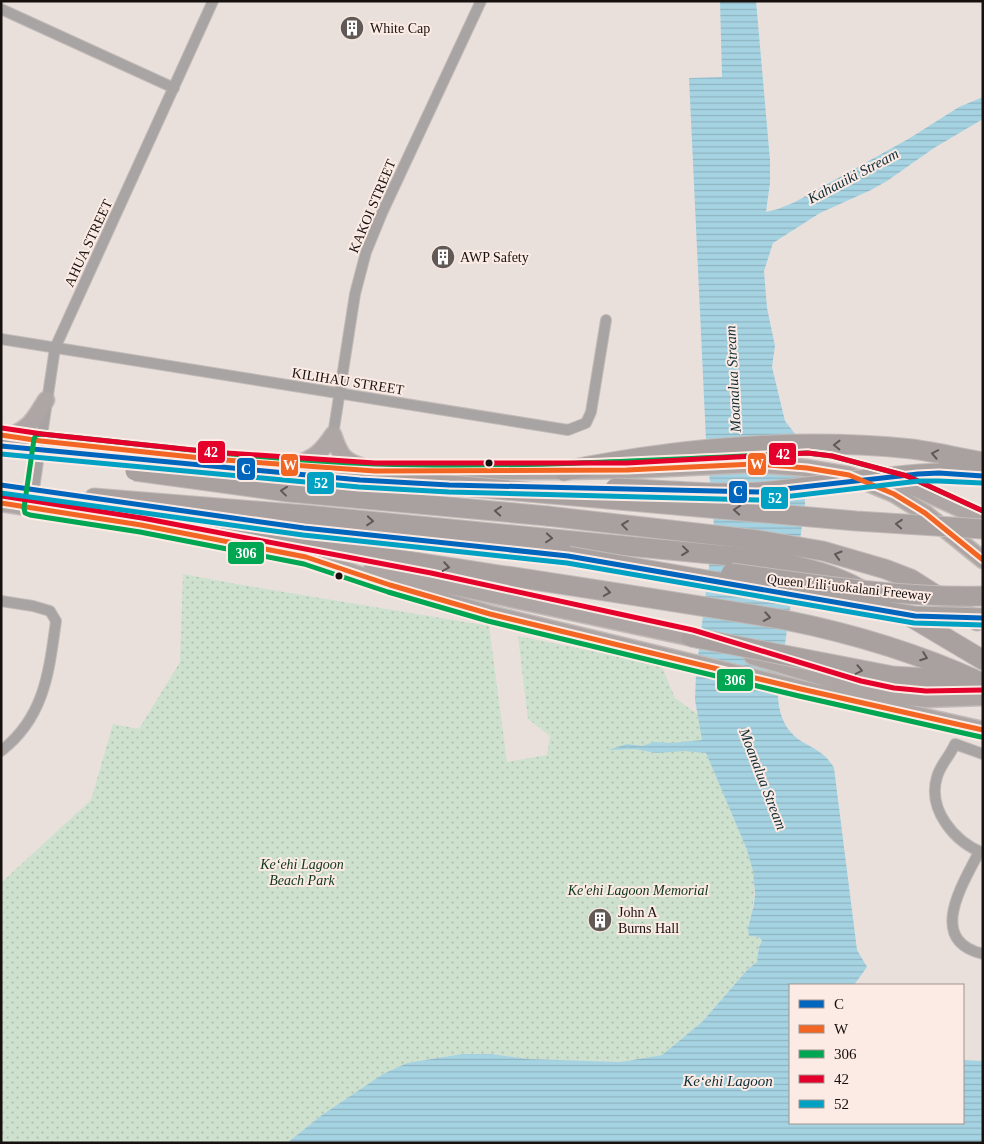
<svg xmlns="http://www.w3.org/2000/svg" width="984" height="1144" font-family="Georgia,serif">
  <defs>
    <pattern id="park-dots" width="8" height="8" patternUnits="userSpaceOnUse" patternTransform="scale(1.25)"><rect width="8" height="8" fill="#cde1ce"/><path d="M2 2h.1M6 6h.1" fill="none" stroke="#afc0b0" stroke-width="1.8" stroke-linecap="round"/></pattern>
    <pattern id="water-rules" width="6" height="5" patternUnits="userSpaceOnUse" patternTransform="scale(1.25)"><rect width="6" height="5" fill="#a6d3e2"/><path d="M0 2.5h6" fill="none" stroke="#8eb4c1"/></pattern>
  </defs>
  <rect width="100%" height="100%" fill="#e9e0dc"/>
  <path fill="url(#park-dots)" d="M183 574 236 584 489 626 507 762 547 755 550 736 528 719 518 636 661 665 675 698 697 714 706 753 751 860C757 885 754 904 748 928L753 937H758L762 941 759 947 757 962 748 969 702 1022 662 1055 621 1062 528 1059 491 1054H462L407 1063 383 1074 322 1115 287 1143H1V883L91 800 113 724 139 729 180 662Z"/>
  <path fill="url(#water-rules)" d="M720 1H756L770 160V183L766 212 778 209 795 202 910 138 959 107 983 97V119L934 148 887 181 871 190 820 213 773 243 764 271 767 308 775 346 772 367 785 421 803 444 805 505 778 693C778 712 784 730 801 741 814 749 826 753 834 768L857 950 867 967 854 985H790V1123H963V1060L983 1061V1143H287L322 1115 383 1074 407 1063 462 1054H491L528 1059 621 1062 662 1055 702 1022 748 969 757 962 759 947 762 941 759 937 749 936 748 928 754 904 755 893 753 871 747 850 706 753 684 751 656 753 635 749 608 750 627 744 642 746 654 742 671 743 702 740 695 700 696 673 714 525 706 440 689 78 722 77Z"/>
  <g fill="none" stroke-linecap="round" stroke-linejoin="round">
    <g stroke="#c2bbb8" stroke-width="12">
      <g id="street">
        <path d="M1 9 174 88"/>
        <path d="M1 339 568 430 586 423 591 412 606 320"/>
        <path d="M333 435 355 294 366 252 382 213 481 1"/>
        <path d="M32 502 55 348 213 1"/>
        <path d="M1 601 33 606 50 611 56 621C49 671 45 717 1 751"/>
        <path d="M983 754 955 744C950 756 940 765 937 777 927 810 955 842 983 853"/>
        <path d="M979 852C963 884 926 940 983 954"/>
      </g>
    </g>
    <g stroke="#c2bbb8" stroke-width="19">
      <g id="primary">
        <path d="M1 435 51 442"/>
        <path d="M333 435C340 455 343 461 363 467"/>
        <path d="M11 436C32 426 34 419 46 400"/>
        <path d="M294 466C315 457 320 454 333 435"/>
        <path d="M322 468 375 471H564L627 470 754 464 807 468 849 475 894 494 925 513 983 560"/>
        <path d="M887 478 904 483 983 519"/>
        <path d="M1 503 78 515"/>
        <path d="M210 539 306 557 390 585 490 614 801 689 983 730"/>
        <path d="M372 569 702 640"/>
        <path d="M752 656 859 688 893 695 926 699 983 697"/>
      </g>
    </g>
    <g stroke="#c2bbb8" stroke-width="21">
      <g id="highway">
        <path d="M564 471C678 448 796 437 912 449 935 452 959 458 983 462"/>
        <path d="M939 473 983 476"/>
        <path d="M94 498 307 515 771 560C802 567 832 573 860 589"/>
        <path d="M547 516 758 540 823 551 885 569 911 579 977 621"/>
        <path d="M319 529 568 556"/>
        <path d="M904 613 983 660"/>
      </g>
    </g>
    <use href="#street" stroke="#a8a4a3" stroke-width="10"/>
    <use href="#primary" stroke="#ada6a5" stroke-width="16"/>
    <use href="#highway" stroke="#a8a1a0" stroke-width="19"/>
    <g stroke="#c2bbb8" stroke-width="21" stroke-linecap="butt">
      <g id="highway-bridge">
        <path d="M1 446 360 480 449 485 856 521 983 529"/>
        <path d="M135 471 288 492 547 516"/>
        <path d="M615 488C663 490 712 495 760 492 820 487 879 475 939 473"/>
        <path d="M1 492C261 543 524 576 785 620 855 634 918 653 983 683"/>
        <path d="M568 556 915 616 983 618"/>
        <path d="M731 573C814 584 898 598 983 596"/>
        <path d="M691 637 893 676 943 679H969"/>
      </g>
    </g>
    <use href="#highway-bridge" stroke="#a8a1a0" stroke-width="19"/>
    <g stroke="#fcebe4" stroke-width="9">
      <g id="bus-1">
        <path d="M1 446 360 480 449 485 758 492 918 474 939 473 983 476"/>
        <path d="M1 485 304 528 568 556 915 616 983 618"/>
      </g>
    </g>
    <g stroke="#fcebe4" stroke-width="9">
      <g id="bus-2">
        <path d="M1 435 41 441 211 459 375 471 627 470 754 464 807 468 849 475 894 494 925 513 983 560"/>
        <path d="M1 503 141 525 306 557 390 585 490 614 801 689 983 730"/>
      </g>
    </g>
    <g stroke="#fcebe4" stroke-width="9">
      <path id="bus-3" d="M981 737 799 696 488 621 388 592 304 564 140 532 30 515 25 513 24 508 34 439 36 435 41 434C152 445 263 460 375 464 520 468 663 460 807 453L832 456 907 476 983 511"/>
    </g>
    <g stroke="#fcebe4" stroke-width="9">
      <g id="bus-4">
        <path d="M2 428 42 434 212 452 375 463H627L808 453 832 456 907 476 983 511"/>
        <path d="M2 496 142 518 431 573 693 630 861 681 894 688 926 691 983 690"/>
      </g>
    </g>
    <g stroke="#fcebe4" stroke-width="9">
      <g id="bus-5">
        <path d="M1 454 359 487 449 492 758 500 919 481H939L982 483"/>
        <path d="M1 493 303 535 567 563 914 623 983 625"/>
      </g>
    </g>
    <use href="#bus-1" stroke="#0065bd" stroke-width="5"/>
    <use href="#bus-2" stroke="#f26522" stroke-width="5"/>
    <use href="#bus-3" stroke="#00a651" stroke-width="5"/>
    <use href="#bus-4" stroke="#e4002b" stroke-width="5"/>
    <use href="#bus-5" stroke="#01a1c4" stroke-width="5"/>
  </g>
  <defs><path id="oneway-chevron" d="M-2-3.5L2.5 0L-2 3.5" fill="none" stroke-width="1.6" stroke-linecap="round" stroke-linejoin="round" transform="scale(1.25)"/></defs>
  <g stroke="#5f5857">
    <use href="#oneway-chevron" transform="translate(837 445) rotate(-179)"/>
    <use href="#oneway-chevron" transform="translate(935 454) rotate(-169)"/>
    <use href="#oneway-chevron" transform="translate(284 491) rotate(-173)"/>
    <use href="#oneway-chevron" transform="translate(737 510) rotate(-175)"/>
    <use href="#oneway-chevron" transform="translate(498 511) rotate(-175)"/>
    <use href="#oneway-chevron" transform="translate(370 521) rotate(5)"/>
    <use href="#oneway-chevron" transform="translate(899 524) rotate(-176)"/>
    <use href="#oneway-chevron" transform="translate(625 525) rotate(-173)"/>
    <use href="#oneway-chevron" transform="translate(549 538) rotate(5)"/>
    <use href="#oneway-chevron" transform="translate(685 551) rotate(6)"/>
    <use href="#oneway-chevron" transform="translate(838 555) rotate(-164)"/>
    <use href="#oneway-chevron" transform="translate(446 567) rotate(9)"/>
    <use href="#oneway-chevron" transform="translate(607 592) rotate(9)"/>
    <use href="#oneway-chevron" transform="translate(767 617) rotate(10)"/>
    <use href="#oneway-chevron" transform="translate(924 657) rotate(20)"/>
    <use href="#oneway-chevron" transform="translate(859 670) rotate(11)"/>
  </g>
  <defs>
    <g id="building-disc" transform="scale(1.25)"><circle r="9.5" fill="#605956" stroke="#fcebe4"/><path d="M-4-6H4V6H1V3H-1V6H-4ZM-2.5-4.3h1.7v1.8h-1.7ZM.8-4.3h1.7v1.8H.8ZM-2.5-1h1.7V.8h-1.7ZM.8-1h1.7V.8H.8Z" fill="#fff"/></g>
  </defs>
  <g fill-rule="evenodd">
    <use href="#building-disc" x="352" y="28"/>
    <use href="#building-disc" x="443" y="257"/>
    <use href="#building-disc" x="600" y="920"/>
  </g>
  <g fill="#16100e" stroke="#fcebe4" stroke-width="2">
    <circle cx="489" cy="463" r="4.5"/>
    <circle cx="339" cy="576" r="4.5"/>
  </g>
  <g text-anchor="middle" stroke-width="4" stroke-linejoin="round" paint-order="stroke">
    <g font-size="14" fill="#16100e" stroke="#fcebe4" text-anchor="start">
      <text x="370" y="33">White Cap</text>
      <text x="460" y="262">AWP Safety</text>
      <text x="618" y="917">John A<tspan x="618" dy="16">Burns Hall</tspan></text>
    </g>
    <g font-size="14" fill="#16100e" stroke="#fcebe4">
      <text transform="translate(372 206) rotate(-67)" y="5">KAKOI STREET</text>
      <text transform="translate(88 243) rotate(-65)" y="5">AHUA STREET</text>
      <text transform="translate(348 381) rotate(9)" y="5">KILIHAU STREET</text>
      <text transform="translate(849 587) rotate(6)" y="5">Queen Liliʻuokalani Freeway</text>
    </g>
    <g font-size="14" font-style="italic" fill="#0c351d" stroke="#fcebe4">
      <text x="302" y="869">Keʻehi Lagoon<tspan x="302" dy="16">Beach Park</tspan></text>
      <text x="638" y="895">Ke'ehi Lagoon Memorial</text>
    </g>
    <g font-size="15" font-style="italic" fill="#0e2f39" stroke="#fcebe4">
      <text transform="translate(853 176) rotate(-28)" y="5">Kahauiki Stream</text>
      <text transform="translate(733 379) rotate(-93)" y="5">Moanalua Stream</text>
      <text transform="translate(763 779) rotate(69)" y="5">Moanalua Stream</text>
      <text x="728" y="1086">Keʻehi Lagoon</text>
    </g>
  </g>
  <g stroke="#fcebe4" stroke-width="2">
    <rect x="197" y="440" width="29" height="24" rx="5" fill="#e4002b"/>
    <rect x="768" y="442" width="29" height="24" rx="5" fill="#e4002b"/>
    <rect x="747" y="452" width="20" height="24" rx="5" fill="#f26522"/>
    <rect x="280" y="453" width="19" height="24" rx="5" fill="#f26522"/>
    <rect x="236" y="457" width="20" height="24" rx="5" fill="#0065bd"/>
    <rect x="306" y="471" width="29" height="24" rx="5" fill="#01a1c4"/>
    <rect x="728" y="480" width="20" height="24" rx="5" fill="#0065bd"/>
    <rect x="760" y="486" width="29" height="24" rx="5" fill="#01a1c4"/>
    <rect x="227" y="541" width="38" height="24" rx="5" fill="#00a651"/>
    <rect x="716" y="668" width="38" height="24" rx="5" fill="#00a651"/>
  </g>
  <g font-size="14" text-anchor="middle" font-weight="bold" fill="#fff">
    <text x="211" y="457">42</text>
    <text x="783" y="459">42</text>
    <text x="757" y="469">W</text>
    <text x="290" y="470">W</text>
    <text x="246" y="474">C</text>
    <text x="321" y="488">52</text>
    <text x="738" y="496">C</text>
    <text x="775" y="503">52</text>
    <text x="246" y="558">306</text>
    <text x="735" y="685">306</text>
  </g>
  <rect width="984" height="1144" fill="none" stroke="#16100e" stroke-width="5"/>
  <rect x="789" y="984" width="175" height="140" fill="#fcebe4" stroke="#a0938e"/>
  <rect x="799" y="1000" width="25" height="8" fill="#0065bd" stroke="#a0938e"/>
  <text x="834" y="1009" font-size="15" fill="#16100e">C</text>
  <rect x="799" y="1025" width="25" height="8" fill="#f26522" stroke="#a0938e"/>
  <text x="834" y="1034" font-size="15" fill="#16100e">W</text>
  <rect x="799" y="1050" width="25" height="8" fill="#00a651" stroke="#a0938e"/>
  <text x="834" y="1059" font-size="15" fill="#16100e">306</text>
  <rect x="799" y="1075" width="25" height="8" fill="#e4002b" stroke="#a0938e"/>
  <text x="834" y="1084" font-size="15" fill="#16100e">42</text>
  <rect x="799" y="1100" width="25" height="8" fill="#01a1c4" stroke="#a0938e"/>
  <text x="834" y="1109" font-size="15" fill="#16100e">52</text>
</svg>
